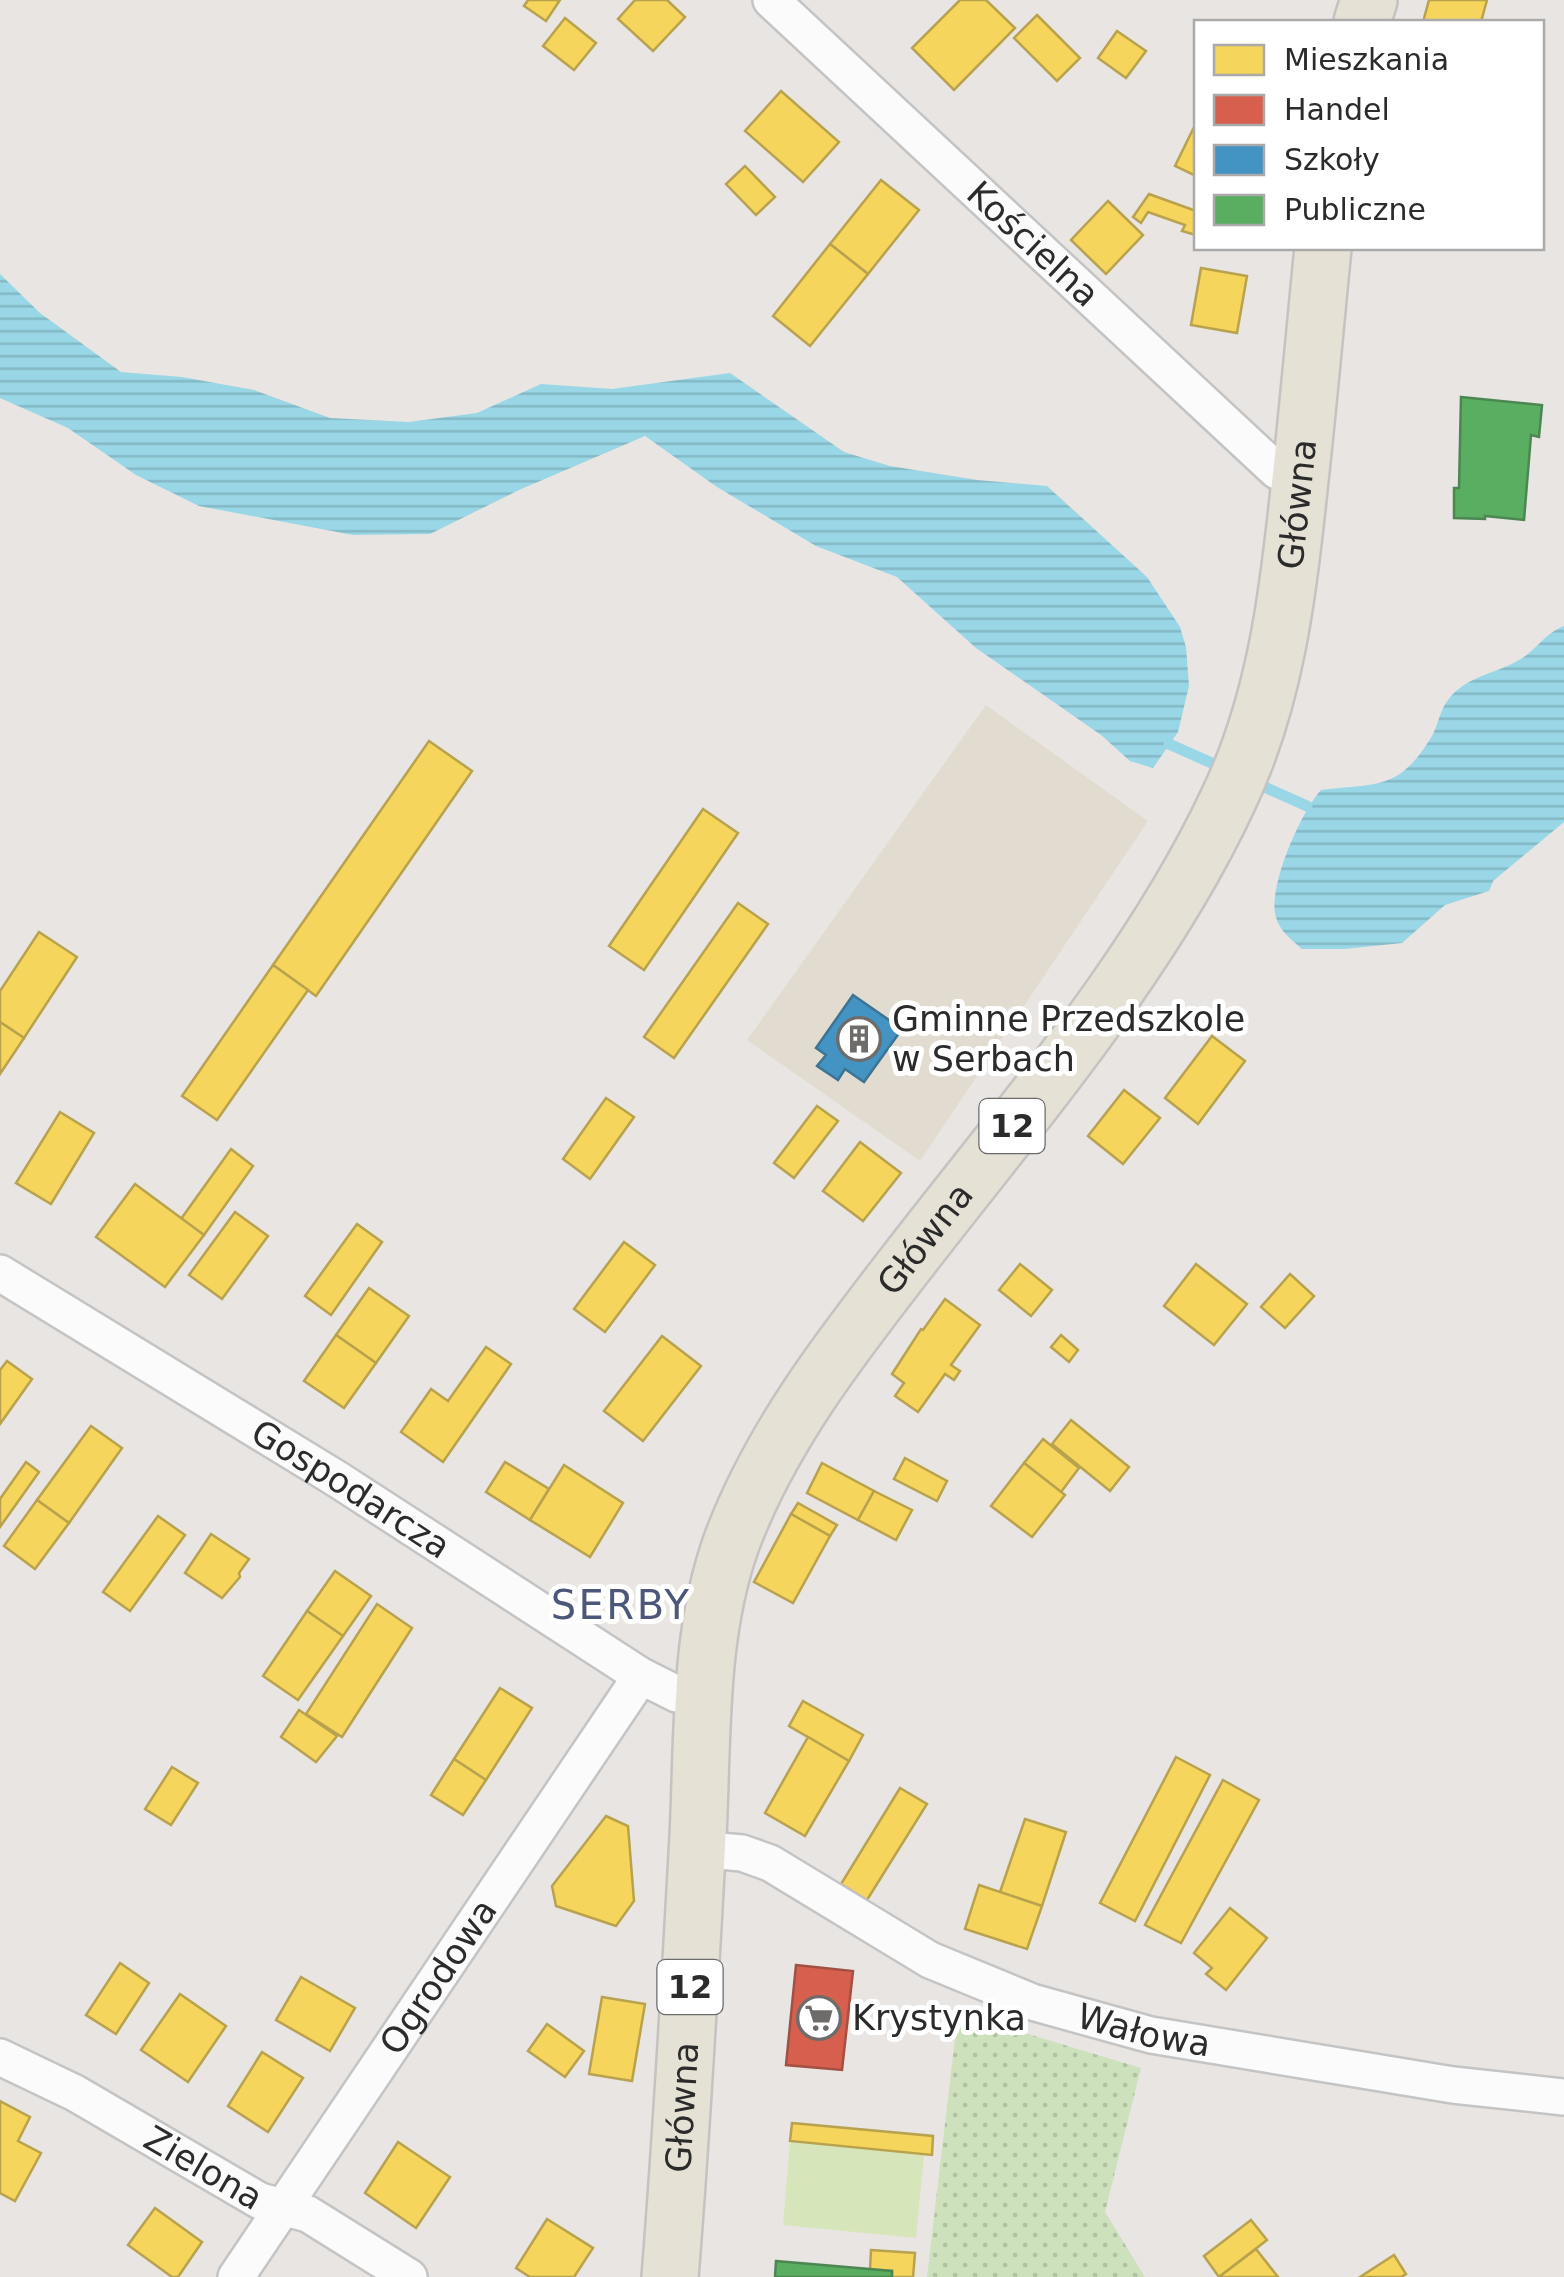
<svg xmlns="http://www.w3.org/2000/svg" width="1564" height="2277" font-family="'DejaVu Sans',sans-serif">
  <defs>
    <pattern id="park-dots" width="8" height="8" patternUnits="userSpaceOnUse" patternTransform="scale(2.5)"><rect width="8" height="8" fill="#cde2bc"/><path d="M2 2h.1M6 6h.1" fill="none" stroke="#b0c2a2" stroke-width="1.8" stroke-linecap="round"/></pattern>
    <pattern id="water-rules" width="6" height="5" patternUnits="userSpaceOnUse" patternTransform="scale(2.5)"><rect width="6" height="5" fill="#99d6e6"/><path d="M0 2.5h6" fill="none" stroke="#84b8c5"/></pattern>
  </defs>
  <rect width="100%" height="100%" fill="#e8e5e2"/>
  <path fill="#e2dcd0" d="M986 705 1148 821 920 1161 747 1040Z"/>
  <path fill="url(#park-dots)" d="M958 2013 1141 2068 1105 2212 1145 2277H927Z"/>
  <path fill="#d7e6ba" d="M790 2141 924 2155 916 2238 783 2225Z"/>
  <g fill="url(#water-rules)">
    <path d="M0 274 40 313 121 372 182 377 254 390 330 418 409 422 477 413 541 384 612 389 730 373 844 452 890 466 977 480 1047 486 1147 577 1180 627 1186 647 1189 686 1178 732 1153 768 1130 761 1101 735 976 648 897 577 816 546 717 487 645 436 519 490 430 534 353 535 199 506 136 475 68 428 0 398Z"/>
    <path d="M1564 626V822L1493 881 1489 891 1445 905 1402 943 1344 949H1302C1290 938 1278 930 1275 913 1270 882 1301 812 1321 790 1378 783 1399 791 1432 736 1438 725 1440 710 1448 700 1468 673 1503 674 1528 654 1541 643 1547 633 1564 626Z"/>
  </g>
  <g fill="#f6d55c" stroke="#b9a24d" stroke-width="2.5">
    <path d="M528 0H560L546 21 524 6Z"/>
    <path d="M635 0H667L685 17 653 51 618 19Z"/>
    <path d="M960 0H986L1015 28 954 90 912 48Z"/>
    <path d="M1429 0H1487L1481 22H1423Z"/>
    <path d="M1037 15 1080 58 1057 81 1014 38Z"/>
    <path d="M565 18 596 43 574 70 543 46Z"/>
    <path d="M1117 31 1146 51 1126 78 1098 58Z"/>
    <path d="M781 91 839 142 803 182 745 131Z"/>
    <path d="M1196 123V176L1175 166Z"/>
    <path d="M745 166 775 197 756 215 726 184Z"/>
    <path d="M881 180 919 210 868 274 830 244Z"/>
    <path d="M1149 194 1196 211V235L1182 231 1185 225 1148 212 1141 223 1133 217Z"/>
    <path d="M1108 201 1143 235 1106 274 1071 240Z"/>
    <path d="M830 244 868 274 810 346 773 316Z"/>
    <path d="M1201 268 1247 276 1237 333 1191 325Z"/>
    <path d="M429 741 472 771 316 996 273 965Z"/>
    <path d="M703 809 738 833 644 970 609 946Z"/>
    <path d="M738 903 768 924 674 1058 644 1037Z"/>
    <path d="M39 932 77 957 24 1038 0 1022V991Z"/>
    <path d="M273 965 308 990 217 1120 182 1096Z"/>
    <path d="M0 1022 24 1038 0 1074Z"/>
    <path d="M1212 1036 1245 1061 1198 1124 1165 1098Z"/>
    <path d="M1124 1090 1160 1118 1123 1164 1088 1136Z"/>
    <path d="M606 1098 634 1117 590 1179 563 1159Z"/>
    <path d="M817 1106 838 1121 794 1178 774 1163Z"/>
    <path d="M60 1112 94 1133 51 1204 16 1183Z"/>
    <path d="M860 1142 901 1173 863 1221 823 1191Z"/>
    <path d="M231 1149 253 1166 204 1235 181 1219Z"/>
    <path d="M135 1184 204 1235 165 1287 96 1237Z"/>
    <path d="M235 1212 268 1236 222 1299 189 1275Z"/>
    <path d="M357 1224 382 1242 331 1315 305 1296Z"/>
    <path d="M624 1242 655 1265 605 1332 574 1309Z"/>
    <path d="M1020 1264 1052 1290 1031 1316 999 1290Z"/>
    <path d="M1196 1264 1247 1304 1214 1345 1164 1306Z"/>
    <path d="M1290 1274 1314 1296 1285 1328 1261 1307Z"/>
    <path d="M369 1288 409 1316 376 1363 336 1335Z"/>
    <path d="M945 1299 980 1325 951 1365 960 1371 954 1380 945 1374 918 1412 895 1396 904 1383 892 1374 921 1329 923 1330Z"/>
    <path d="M336 1335 376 1363 344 1408 304 1381Z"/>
    <path d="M1061 1335 1078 1350 1069 1362 1051 1347Z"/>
    <path d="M662 1336 701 1366 643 1441 604 1411Z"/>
    <path d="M486 1347 511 1364 443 1462 401 1432 431 1389 448 1401Z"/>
    <path d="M7 1361 32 1379 0 1424V1370Z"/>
    <path d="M1071 1420 1129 1467 1110 1491 1052 1444Z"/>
    <path d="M91 1426 122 1448 69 1523 37 1500Z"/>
    <path d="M1043 1439 1079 1468 1061 1492 1024 1463Z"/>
    <path d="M905 1458 947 1481 937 1501 894 1479Z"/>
    <path d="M26 1462 39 1472 0 1527V1499Z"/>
    <path d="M505 1462 549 1489 530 1520 486 1492Z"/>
    <path d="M822 1463 874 1491 858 1520 807 1493Z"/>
    <path d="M1024 1463 1065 1495 1032 1537 991 1506Z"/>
    <path d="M564 1465 623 1503 590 1557 530 1520Z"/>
    <path d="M874 1491 912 1510 896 1540 858 1520Z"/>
    <path d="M37 1500 69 1523 35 1569 4 1546Z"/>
    <path d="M798 1503 837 1525 830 1536 791 1514Z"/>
    <path d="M791 1514 830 1536 793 1603 754 1582Z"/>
    <path d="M158 1516 185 1535 130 1611 103 1592Z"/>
    <path d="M211 1534 249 1559 239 1573 240 1577 222 1598 185 1573Z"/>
    <path d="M335 1571 371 1596 343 1636 307 1611Z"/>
    <path d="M377 1604 412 1628 342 1737 306 1714Z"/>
    <path d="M307 1611 343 1636 298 1700 263 1676Z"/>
    <path d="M500 1688 532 1708 486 1780 454 1759Z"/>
    <path d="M803 1701 863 1735 849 1761 789 1726Z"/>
    <path d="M299 1710 337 1736 316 1762 281 1737Z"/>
    <path d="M808 1737 849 1761 805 1836 765 1813Z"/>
    <path d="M1176 1757 1210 1775 1135 1921 1100 1903Z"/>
    <path d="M454 1759 486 1780 463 1815 431 1795Z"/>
    <path d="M172 1767 198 1783 171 1825 145 1809Z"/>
    <path d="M1223 1780 1259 1800 1181 1943 1145 1925Z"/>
    <path d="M900 1788 927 1804 867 1900 841 1884Z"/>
    <path d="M606 1816 628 1826 634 1901 616 1926 556 1906 552 1886Z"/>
    <path d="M1025 1819 1066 1832 1042 1906 1000 1892Z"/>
    <path d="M979 1885 1042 1906 1027 1949 965 1929Z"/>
    <path d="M1230 1908 1267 1938 1226 1990 1206 1974 1212 1968 1194 1953Z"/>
    <path d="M120 1963 149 1983 116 2034 86 2015Z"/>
    <path d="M301 1977 355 2008 330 2051 276 2020Z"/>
    <path d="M180 1994 226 2026 188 2082 141 2050Z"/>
    <path d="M602 1997 645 2004 632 2081 589 2074Z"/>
    <path d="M547 2024 584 2051 565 2077 528 2051Z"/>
    <path d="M262 2052 303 2078 268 2132 228 2106Z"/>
    <path d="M0 2101 30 2117 18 2141 41 2153 15 2201 0 2193Z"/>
    <path d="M792 2123 933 2136 932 2155 790 2141Z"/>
    <path d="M398 2142 450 2177 416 2228 365 2193Z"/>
    <path d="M155 2208 202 2242 178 2277H172L128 2245Z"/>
    <path d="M547 2219 593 2248 574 2277H530L516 2268Z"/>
    <path d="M1251 2220 1267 2240 1219 2277 1204 2256Z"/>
    <path d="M1256 2249 1278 2277H1219Z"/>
    <path d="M871 2250 915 2253 913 2277H892V2271L870 2270Z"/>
    <path d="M1394 2255 1406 2274 1401 2277H1360Z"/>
  </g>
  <path fill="#d6604d" stroke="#a35043" stroke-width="2.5" d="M796 1965 853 1971 842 2070 786 2065Z"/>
  <path fill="#4393c3" stroke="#3c7495" stroke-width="2.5" d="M853 995 902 1029 864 1082 845 1069 838 1080 817 1066 826 1055 816 1048Z"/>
  <g fill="#5aae61" stroke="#4c8751" stroke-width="2.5">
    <path d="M1461 397 1542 405 1539 437 1531 435 1524 520 1485 516V519L1454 518V488H1459Z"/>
    <path d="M776 2261 892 2271V2277H775Z"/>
  </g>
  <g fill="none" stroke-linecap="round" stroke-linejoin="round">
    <g stroke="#99d6e6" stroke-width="11">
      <path d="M1169 744 1225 769"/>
      <path d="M1251 781 1307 806"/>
    </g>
    <g stroke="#c4c4c4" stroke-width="40">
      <g id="street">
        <path id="s1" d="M771 0 1277 471 1301 472"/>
        <path id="s2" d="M0 1273 337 1479 641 1676 677 1694 705 1696"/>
        <path id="s3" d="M697 1849 742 1853 770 1863 930 1960 1032 2002 1151 2035 1453 2085 1564 2097"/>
        <path id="s4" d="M0 2057 75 2093 260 2201 308 2214 409 2277"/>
        <path id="s5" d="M236 2277 641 1676"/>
      </g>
    </g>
    <g stroke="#c5c3c2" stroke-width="60">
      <g id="primary">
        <path d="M1362 22 1369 0"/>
        <path id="s6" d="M670 2277C682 2130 690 1983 698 1836 703 1739 698 1634 732 1541 772 1434 845 1342 914 1253 1024 1111 1152 963 1228 800 1275 702 1288 596 1299 489 1308 409 1315 328 1323 248"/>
      </g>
    </g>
    <use href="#street" stroke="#fcfbfb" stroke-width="35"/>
    <use href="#primary" stroke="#e5e1d5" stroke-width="55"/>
  </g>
  <defs>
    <g id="building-ring" transform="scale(2.25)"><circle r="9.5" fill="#fff" stroke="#6d6c6b" stroke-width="1.5"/><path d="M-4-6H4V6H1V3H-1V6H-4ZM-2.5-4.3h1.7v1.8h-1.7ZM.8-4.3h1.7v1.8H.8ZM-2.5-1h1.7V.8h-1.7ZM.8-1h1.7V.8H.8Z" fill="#6d6c6b"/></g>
    <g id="supermarket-ring" transform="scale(2.25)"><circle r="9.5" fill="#fff" stroke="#6d6c6b" stroke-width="1.5"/><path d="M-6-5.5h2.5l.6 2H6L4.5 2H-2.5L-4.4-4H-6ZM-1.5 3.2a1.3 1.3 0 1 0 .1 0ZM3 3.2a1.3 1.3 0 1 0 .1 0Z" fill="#6d6c6b"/></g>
  </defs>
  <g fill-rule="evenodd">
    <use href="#building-ring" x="859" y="1039"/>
    <use href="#supermarket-ring" x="819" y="2018"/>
  </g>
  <g text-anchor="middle" stroke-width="10" stroke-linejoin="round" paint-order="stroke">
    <g fill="#fff" stroke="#6b6b6b" stroke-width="2.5">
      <rect x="979.5" y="1099" width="65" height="54" rx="8"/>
      <rect x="657.5" y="1960" width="65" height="54" rx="8"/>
    </g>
    <g font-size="32" font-weight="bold" fill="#2b2b2b">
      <text x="1012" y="1137">12</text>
      <text x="690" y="1998">12</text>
    </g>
    <g font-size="35" fill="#2b2b2b" stroke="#fff">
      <text dy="12" stroke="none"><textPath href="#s1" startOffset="358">Kościelna</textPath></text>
      <text dy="12" stroke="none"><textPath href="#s6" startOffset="1940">Główna</textPath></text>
      <text dy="12" stroke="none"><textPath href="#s6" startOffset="1100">Główna</textPath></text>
      <text dy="12" stroke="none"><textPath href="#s2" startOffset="412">Gospodarcza</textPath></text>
      <text dy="12" stroke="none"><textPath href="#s5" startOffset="362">Ogrodowa</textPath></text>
      <text dy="12" stroke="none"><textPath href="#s3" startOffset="488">Wałowa</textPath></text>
      <text dy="12" stroke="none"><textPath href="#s6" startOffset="170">Główna</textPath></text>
      <text dy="12" stroke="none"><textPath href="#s4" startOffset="232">Zielona</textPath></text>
    </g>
    <g font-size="35" fill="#2b2b2b" stroke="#fff" text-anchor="start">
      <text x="892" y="1031">Gminne Przedszkole<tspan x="892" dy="40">w Serbach</tspan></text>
      <text x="852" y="2030">Krystynka</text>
    </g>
    <g font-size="40" letter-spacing="2.5" fill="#4d5779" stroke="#fff">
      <text x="621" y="1619">SERBY</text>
    </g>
  </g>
  <rect x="1194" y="20" width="350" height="230" fill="#ffffff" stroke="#aaaaaa" stroke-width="2.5"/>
  <rect x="1214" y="45" width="50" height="30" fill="#f6d55c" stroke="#aaaaaa" stroke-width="2.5"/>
  <text x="1284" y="70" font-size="30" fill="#2b2b2b">Mieszkania</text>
  <rect x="1214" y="95" width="50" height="30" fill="#d6604d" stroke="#aaaaaa" stroke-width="2.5"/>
  <text x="1284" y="120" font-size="30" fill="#2b2b2b">Handel</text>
  <rect x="1214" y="145" width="50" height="30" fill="#4393c3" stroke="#aaaaaa" stroke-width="2.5"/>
  <text x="1284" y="170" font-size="30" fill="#2b2b2b">Szkoły</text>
  <rect x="1214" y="195" width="50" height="30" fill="#5aae61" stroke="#aaaaaa" stroke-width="2.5"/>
  <text x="1284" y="220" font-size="30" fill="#2b2b2b">Publiczne</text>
</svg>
